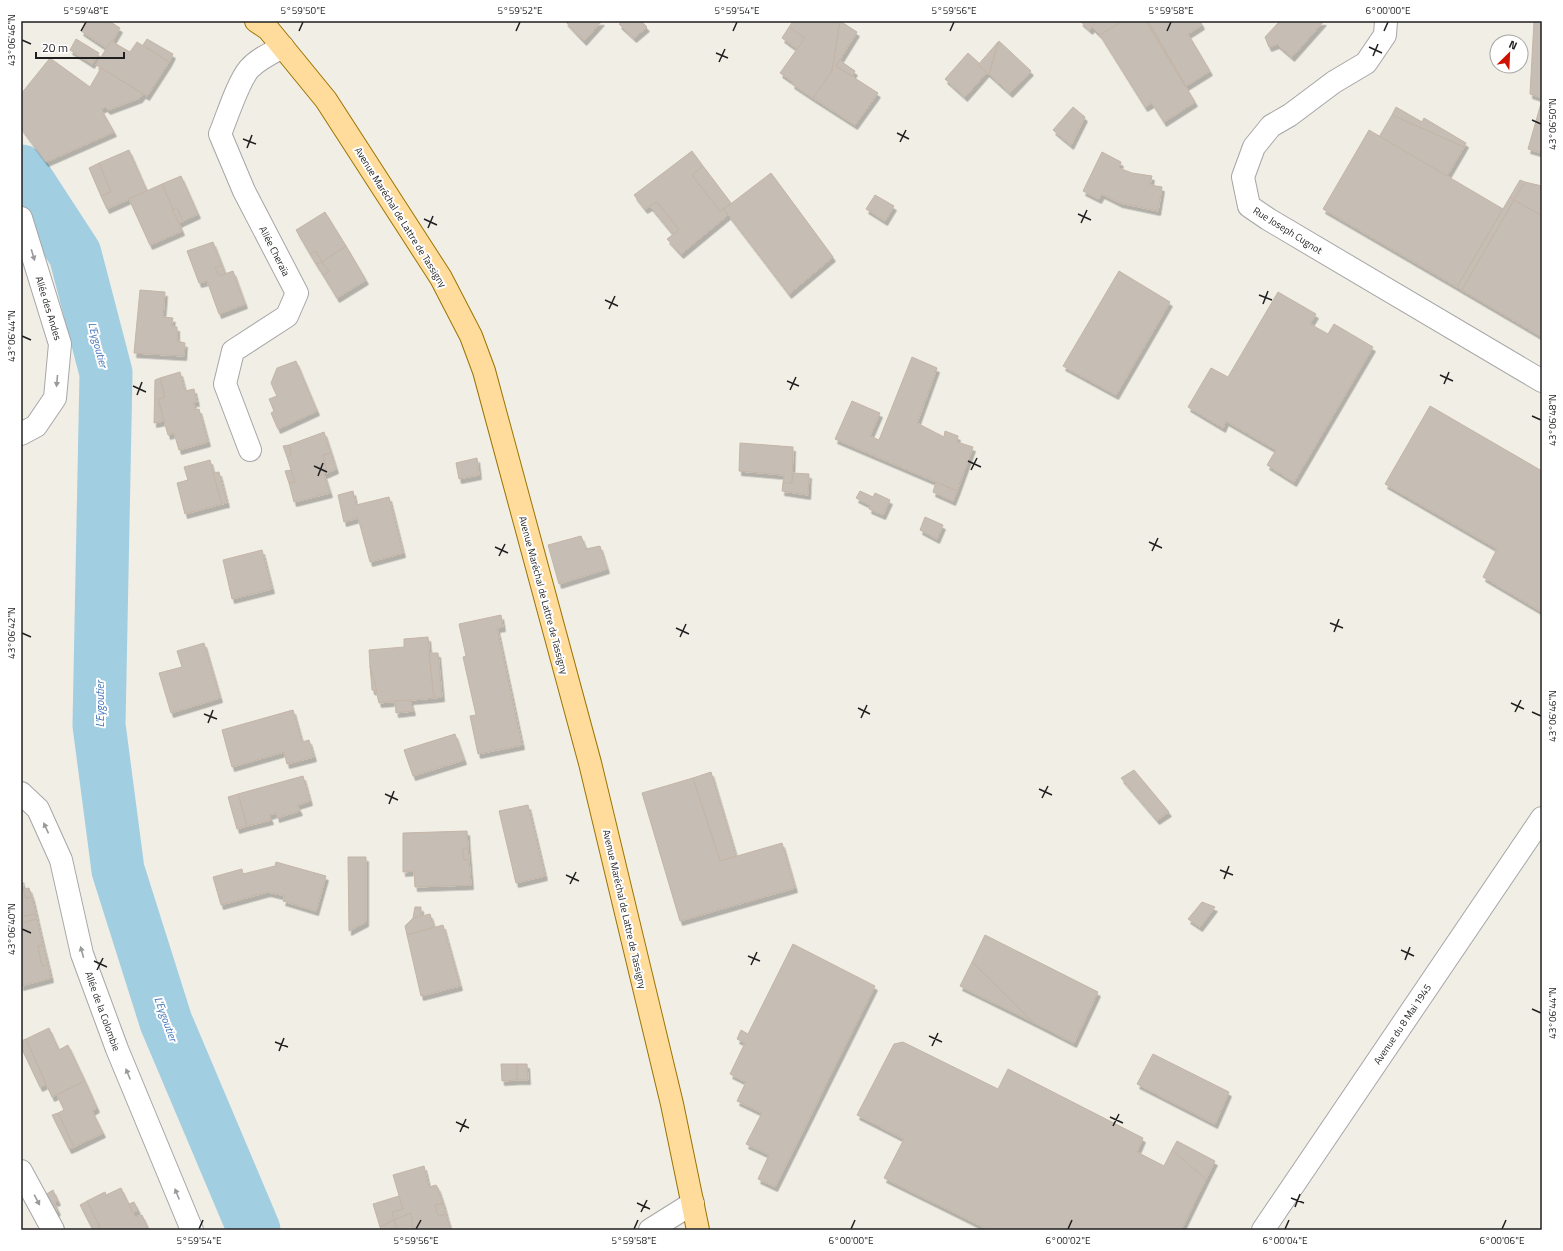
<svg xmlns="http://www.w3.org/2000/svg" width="1563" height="1251" font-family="'Titillium Web',sans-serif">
  <defs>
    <filter id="shadow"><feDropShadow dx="2.5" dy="4.5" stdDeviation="0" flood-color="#0004"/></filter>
  </defs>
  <rect width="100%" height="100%" fill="#f1eee5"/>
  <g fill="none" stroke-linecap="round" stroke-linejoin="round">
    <path stroke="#a2cee2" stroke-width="53" d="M21 171 75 254 106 373 99 725 118 870 166 1022 254 1230"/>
  </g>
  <g fill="#c6bdb4" stroke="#c4b5a6" filter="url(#shadow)">
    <path d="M87 21H109L120 28 108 49 81 31Z"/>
    <path d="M565 21H602L584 41Z"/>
    <path d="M622 21H641L647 27 634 38 619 24Z"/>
    <path d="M793 21H840L832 71 813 98 792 84 793 82 780 73 805 38 789 27Z"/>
    <path d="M840 21 857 32 836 66 878 93 855 125 813 98 832 71Z"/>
    <path d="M1080 21H1098L1090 30Z"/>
    <path d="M1098 21H1123L1100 35 1092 27Z"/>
    <path d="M1123 21H1146L1195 102 1164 122 1152 103 1145 107 1100 35Z"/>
    <path d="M1146 21H1148L1186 86H1185Z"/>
    <path d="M1148 21H1200L1202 25 1188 34 1210 71 1186 86Z"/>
    <path d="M1280 21H1324L1292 57 1277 44 1269 47 1265 37Z"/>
    <path d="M1534 21H1542V98L1530 94Z"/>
    <path d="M789 27 805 38 797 49 782 38Z"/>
    <path d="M76 39 99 53 92 64 70 50Z"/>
    <path d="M147 39 173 54 169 62 143 45Z"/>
    <path d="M111 41 130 52 137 42 169 62 147 96 96 65Z"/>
    <path d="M999 41 1031 71 1010 93 989 74Z"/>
    <path d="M998 42 989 74 978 65Z"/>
    <path d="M968 53 979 63 978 65 987 72 965 97 945 79Z"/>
    <path d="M50 58 90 87 101 68 143 94 140 98 108 110 105 107 101 109 114 132 46 162 21 128V94Z"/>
    <path d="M839 60 855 71 852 76 836 66Z"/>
    <path d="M1542 100V153L1528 149Z"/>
    <path d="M1073 107 1085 117 1071 145 1053 130Z"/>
    <path d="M1396 107 1422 122 1424 118 1466 143 1464 147 1392 115Z"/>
    <path d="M1392 115 1464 147 1447 176 1379 137Z"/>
    <path d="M1369 130 1503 209 1457 287 1323 209Z"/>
    <path d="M129 150 147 191 107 209 101 196 111 192 99 163Z"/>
    <path d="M692 151 703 166 692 175 720 211 724 209 728 215 681 254 667 239 679 230 657 202 645 209 634 195Z"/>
    <path d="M1102 152 1121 162 1119 168 1132 173 1152 176 1150 185 1162 187 1158 211 1120 203 1102 194 1099 199 1083 191Z"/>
    <path d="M99 163 111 192 101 196 89 168Z"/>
    <path d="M703 166 731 203 720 211 692 175Z"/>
    <path d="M771 173 833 257 789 294 724 209Z"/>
    <path d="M181 176 198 214 183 221 177 208 172 209 162 184Z"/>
    <path d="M1520 180 1525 182 1514 200 1510 197Z"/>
    <path d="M1525 182 1542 186V216L1514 200Z"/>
    <path d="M162 184 182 231 150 245 129 199Z"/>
    <path d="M875 195 894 206 885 221 866 209Z"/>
    <path d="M1510 197 1514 200 1462 290 1457 287Z"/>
    <path d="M1514 200 1542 216V337L1462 290Z"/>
    <path d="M657 202 679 230 673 234 650 206Z"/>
    <path d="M177 208 183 221 179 223 172 209Z"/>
    <path d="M325 212 346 246 322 262 316 251 310 254 296 230Z"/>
    <path d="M213 242 222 265 215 268 219 276 233 271 245 304 219 314 207 281 199 283 187 251Z"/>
    <path d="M346 246 366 280 337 298 323 275 329 272 322 262Z"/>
    <path d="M316 251 322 262 316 264 310 254Z"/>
    <path d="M322 262 329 272 323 275 316 264Z"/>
    <path d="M222 265 225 274 219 276 215 268Z"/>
    <path d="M1119 271 1170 302 1116 395 1063 366Z"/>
    <path d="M140 290 165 292 163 317 173 318 171 326 177 327V341L185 343 184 356 134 353Z"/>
    <path d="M1278 292 1316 314 1310 324 1328 334 1334 324 1373 347 1294 482 1267 465 1276 450 1226 421 1223 428 1188 407 1211 368 1228 377Z"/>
    <path d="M912 357 937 368 917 423 944 437 945 431 958 436 957 442 973 447 957 491 835 439 852 401 880 413 870 436 879 440Z"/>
    <path d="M296 361 317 411 278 429 271 413 274 411 269 399 277 396 271 383 277 368Z"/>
    <path d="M180 372 185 391 194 389 197 402H193L195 410 199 409 208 442 179 450 174 433 168 435 158 399 165 397 160 378Z"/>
    <path d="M160 378 165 397 158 399 164 421 154 423 155 380Z"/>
    <path d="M1430 406 1542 471V612L1483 577 1497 549 1385 484Z"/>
    <path d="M324 432 331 453 323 455 327 473 324 474 330 493 294 502 289 483 295 482 287 457 291 455 289 445Z"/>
    <path d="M740 443 793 447 792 483H783L784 475 739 471Z"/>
    <path d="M289 445 291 455 287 457 283 446Z"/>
    <path d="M331 453 336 469 327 473 323 455Z"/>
    <path d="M477 458 479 475 459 479 456 463Z"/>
    <path d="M210 460 222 504 185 514 177 483 188 480 184 467Z"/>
    <path d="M291 470 295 482 289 483 285 471Z"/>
    <path d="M219 472 227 503 222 504 213 473Z"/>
    <path d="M793 473 809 474 808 495 782 491 783 483H792Z"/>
    <path d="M936 482 957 491 953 501 933 492Z"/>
    <path d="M353 491 356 505 389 497 403 553 370 562 358 518 344 522 338 495Z"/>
    <path d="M860 491 873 497 875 493 890 500 883 515 869 509 870 505 856 498Z"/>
    <path d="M925 517 943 525 937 539 920 530Z"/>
    <path d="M581 536 586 549 600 546 607 569 559 584 548 545Z"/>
    <path d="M262 550 272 589 232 599 223 560Z"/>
    <path d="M501 615 503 627 497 628 522 745 478 754 470 716 476 715 463 657 466 656 459 624Z"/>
    <path d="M428 637 434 698 379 703 370 666 369 650 404 647V639Z"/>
    <path d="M204 643 220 698 171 713 159 673 182 667 177 651Z"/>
    <path d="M429 653H438L442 697 434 698Z"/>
    <path d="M370 666 377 691 372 690Z"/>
    <path d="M410 700 413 711 396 713 395 701Z"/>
    <path d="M293 710 302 742 309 740 314 757 287 764 284 752 232 767 222 730Z"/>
    <path d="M455 734 464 760 413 776 404 750Z"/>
    <path d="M1134 770 1169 812 1157 820 1121 778Z"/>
    <path d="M711 772 736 856 720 861 693 778Z"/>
    <path d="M303 776 310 801 297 805 300 811 277 818 276 813 269 815 271 820 247 826 238 794Z"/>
    <path d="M693 778 720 861 782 843 795 888 680 921 642 793Z"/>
    <path d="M238 794 247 826 237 829 228 797Z"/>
    <path d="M528 805 545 876 516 883 499 811Z"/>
    <path d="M467 831 468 848 463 849 464 860 469 859 471 885 415 887 414 871 403 872V833Z"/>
    <path d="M468 848 469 859 464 860 463 849Z"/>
    <path d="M348 857H366V922L349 931Z"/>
    <path d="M276 862 326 876 316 911 283 901 285 896 268 892 221 905 213 877 242 869 243 874 275 866Z"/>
    <path d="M21 878 26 898 32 897 36 914 21 917Z"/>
    <path d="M29 888 32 897 26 898 23 889Z"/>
    <path d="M1202 902 1215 907 1200 927 1188 919Z"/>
    <path d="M415 907H421V917L413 918Z"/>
    <path d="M36 914 37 919 21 923V917Z"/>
    <path d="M430 914 434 927 407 935 405 926 413 918Z"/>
    <path d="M37 919 43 945 38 946 42 966 48 965 51 978 21 986V923Z"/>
    <path d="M443 925 460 986 421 996 407 935Z"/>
    <path d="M985 935 1098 992 1074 1043 1033 1022 972 962Z"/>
    <path d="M793 944 875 986 775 1187 758 1179 769 1155 746 1144 762 1113 737 1101 746 1082 730 1074 745 1043 737 1039 741 1030 748 1034Z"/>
    <path d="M43 945 48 965 42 966 38 946Z"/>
    <path d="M972 962 1033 1022 960 986Z"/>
    <path d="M49 1028 59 1050 68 1045 85 1081 52 1097 26 1039Z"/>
    <path d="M26 1039 46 1084 40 1087 21 1047V1041Z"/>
    <path d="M903 1042 998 1089 1008 1069 1143 1138 1137 1152 1164 1166 1172 1150 1206 1179 1181 1230H989L884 1178 904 1139 857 1115 894 1044Z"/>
    <path d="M1153 1054 1229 1092 1215 1124 1137 1084Z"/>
    <path d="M501 1064H517V1080L502 1081Z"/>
    <path d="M517 1064H527L528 1080H517Z"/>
    <path d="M85 1081 97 1108 92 1111 103 1133 74 1147 58 1113 64 1110 57 1095Z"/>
    <path d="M58 1113 74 1147 69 1149 52 1115Z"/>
    <path d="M1177 1141 1215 1161 1206 1179 1172 1150Z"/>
    <path d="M424 1166 429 1187 436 1185 438 1188 443 1203 435 1205 438 1216 446 1214 450 1228 449 1230H413L411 1213 394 1220 392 1212 403 1209 393 1175Z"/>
    <path d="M121 1188 135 1217 142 1215 148 1228 143 1230H101L87 1201 105 1192 106 1195Z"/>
    <path d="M53 1190 58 1201 54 1202 58 1211 54 1213 45 1195Z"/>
    <path d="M399 1196 403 1209 392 1212 394 1220 380 1227 373 1204Z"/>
    <path d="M87 1201 101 1230H93L80 1205Z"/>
    <path d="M134 1202 138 1210 133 1213 129 1204Z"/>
    <path d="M443 1203 446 1214 438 1216 435 1205Z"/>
    <path d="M411 1213 413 1230H397L394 1220Z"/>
    <path d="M394 1220 397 1230H381L380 1227Z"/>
  </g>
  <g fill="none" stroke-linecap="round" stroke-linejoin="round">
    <g stroke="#a6a6a6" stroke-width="24">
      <g id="minor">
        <path d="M1386 21 1385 35 1366 63 1334 82 1290 115 1271 126 1254 147 1243 177 1249 206 1268 219 1542 381"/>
        <path d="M21 218 60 344 55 398 36 426 21 434"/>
        <path d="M250 450 225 384 233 351 287 316 297 293 244 191 220 134C227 117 238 82 249 69 258 59 271 53 283 47"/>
        <path d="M21 793 38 809 61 860 82 954 117 1049 192 1230"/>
        <path d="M21 1171 53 1230"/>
        <path d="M650 1230 693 1203"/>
        <path d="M1263 1230 1542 818"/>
      </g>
    </g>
    <g stroke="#9b7400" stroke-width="24">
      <path id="major" d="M256 21 268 29 326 100 441 278 471 336 484 371 590 763 672 1104 698 1230"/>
    </g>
    <use href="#minor" stroke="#fff" stroke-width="22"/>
    <use href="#major" stroke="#ffdc9c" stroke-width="22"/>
  </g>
  <defs><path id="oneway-solid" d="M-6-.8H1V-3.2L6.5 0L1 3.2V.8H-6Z"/></defs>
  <g fill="#9a9a9a">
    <use href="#oneway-solid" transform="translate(33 255) rotate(73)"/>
    <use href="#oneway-solid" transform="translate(57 381) rotate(95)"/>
    <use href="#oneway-solid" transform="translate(46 828) rotate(-115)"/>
    <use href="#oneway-solid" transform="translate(82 952) rotate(-105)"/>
    <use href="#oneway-solid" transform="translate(128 1074) rotate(-112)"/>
    <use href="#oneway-solid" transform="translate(177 1194) rotate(-112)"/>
    <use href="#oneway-solid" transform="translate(37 1200) rotate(62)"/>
  </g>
  <path fill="none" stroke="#1f1f1f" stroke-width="1.5" d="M81 31 86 22M299 31 303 22M516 31 520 22M733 31 737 22M950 31 954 22M1167 31 1171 22M1384 31 1388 22M22 40 31 44M1369 47 1382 53M716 53 728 58M1373 56 1378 44M719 62 725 49M1532 120 1541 124M897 133 909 139M243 139 256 144M900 142 906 130M247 148 252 135M1078 214 1091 220M424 219 437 225M1081 223 1087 210M428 228 433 216M1259 295 1272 300M605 300 618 306M1263 304 1268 291M609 309 615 296M22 336 31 340M1440 375 1453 381M787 381 799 386M1444 384 1449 372M133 386 146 392M790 390 796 377M137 395 142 382M1532 416 1541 420M968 461 981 467M314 466 327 472M971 470 977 458M318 476 323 463M1149 542 1162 548M495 547 508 553M1152 551 1158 538M499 556 505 544M1330 623 1343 628M676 628 689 634M1334 632 1339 619M22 633 31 637M680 637 686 624M1511 703 1524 709M858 708 870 714M1515 712 1521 700M1532 712 1541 716M204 714 217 719M861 718 867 705M208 723 213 710M1039 789 1052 795M385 794 398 800M1042 798 1048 786M389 804 394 791M1220 870 1233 875M566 875 579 881M1224 879 1229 866M570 884 576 872M22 929 31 933M1401 950 1414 956M748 956 760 961M1405 960 1410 947M94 961 107 967M751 965 757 952M97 970 103 958M1532 1009 1541 1013M929 1036 942 1042M275 1042 288 1047M932 1046 938 1033M279 1051 284 1038M1110 1117 1123 1123M456 1122 469 1128M1113 1126 1119 1114M460 1132 466 1119M1291 1198 1304 1203M637 1203 650 1209M1295 1207 1300 1194M641 1212 647 1200M199 1229 203 1220M416 1229 421 1220M634 1229 638 1220M851 1229 855 1220M1068 1229 1072 1220M1285 1229 1289 1220M1502 1229 1506 1220"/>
  <g text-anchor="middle" stroke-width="4" stroke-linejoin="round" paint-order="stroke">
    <g font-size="10" fill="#1f1f1f" stroke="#fff">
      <text transform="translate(401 217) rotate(58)" y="4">Avenue Maréchal de Lattre de Tassigny</text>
      <text transform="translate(1288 230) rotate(32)" y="4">Rue Joseph Cugnot</text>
      <text transform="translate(275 251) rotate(63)" y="4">Allée Cheraïa</text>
      <text transform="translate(49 308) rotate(73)" y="4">Allée des Andes</text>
      <text transform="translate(544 595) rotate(75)" y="4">Avenue Maréchal de Lattre de Tassigny</text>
      <text transform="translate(625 909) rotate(77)" y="4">Avenue Maréchal de Lattre de Tassigny</text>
      <text transform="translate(103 1011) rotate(70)" y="4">Allée de la Colombie</text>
      <text transform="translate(1402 1024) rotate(-56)" y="4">Avenue du 8 Mai 1945</text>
    </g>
    <g font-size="11" font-style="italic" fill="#4374b8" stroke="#fff">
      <text transform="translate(98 345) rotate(75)" y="4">L'Eygoutier</text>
      <text transform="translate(100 704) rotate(-90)" y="4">L'Eygoutier</text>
      <text transform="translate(166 1019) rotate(70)" y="4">L'Eygoutier</text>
    </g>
  </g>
  <rect width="1563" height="1251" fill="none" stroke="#ffffff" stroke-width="44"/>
  <g transform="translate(1509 54) rotate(24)"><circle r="19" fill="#ffffff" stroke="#a5a5a5"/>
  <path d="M0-3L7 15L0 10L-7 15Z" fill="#cf1100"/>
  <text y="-6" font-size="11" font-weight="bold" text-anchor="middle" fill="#1f1f1f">N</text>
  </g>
  <path d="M36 52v6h88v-6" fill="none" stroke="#1f1f1f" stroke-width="2"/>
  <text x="42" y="52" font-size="12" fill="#1f1f1f" stroke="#ffffff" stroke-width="3" paint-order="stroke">20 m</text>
  <rect x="22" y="22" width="1519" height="1207" fill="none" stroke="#1f1f1f" stroke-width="1.5"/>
  <g font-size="10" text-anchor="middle" fill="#1f1f1f">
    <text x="86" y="14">5°59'48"E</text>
    <text x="303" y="14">5°59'50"E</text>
    <text x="520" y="14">5°59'52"E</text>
    <text x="737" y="14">5°59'54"E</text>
    <text x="954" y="14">5°59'56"E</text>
    <text x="1171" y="14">5°59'58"E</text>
    <text x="1388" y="14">6°00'00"E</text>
    <text transform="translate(11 40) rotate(-90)" y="4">43°06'46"N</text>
    <text transform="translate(1552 124) rotate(-90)" y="4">43°06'50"N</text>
    <text transform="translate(11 336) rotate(-90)" y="4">43°06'44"N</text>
    <text transform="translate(1552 420) rotate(-90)" y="4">43°06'48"N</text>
    <text transform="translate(11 633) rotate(-90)" y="4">43°06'42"N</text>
    <text transform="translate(1552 716) rotate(-90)" y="4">43°06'46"N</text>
    <text transform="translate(11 929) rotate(-90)" y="4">43°06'40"N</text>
    <text transform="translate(1552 1013) rotate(-90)" y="4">43°06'44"N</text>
    <text x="199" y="1244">5°59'54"E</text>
    <text x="416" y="1244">5°59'56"E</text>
    <text x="634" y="1244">5°59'58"E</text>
    <text x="851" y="1244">6°00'00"E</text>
    <text x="1068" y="1244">6°00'02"E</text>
    <text x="1285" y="1244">6°00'04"E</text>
    <text x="1502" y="1244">6°00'06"E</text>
  </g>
</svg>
